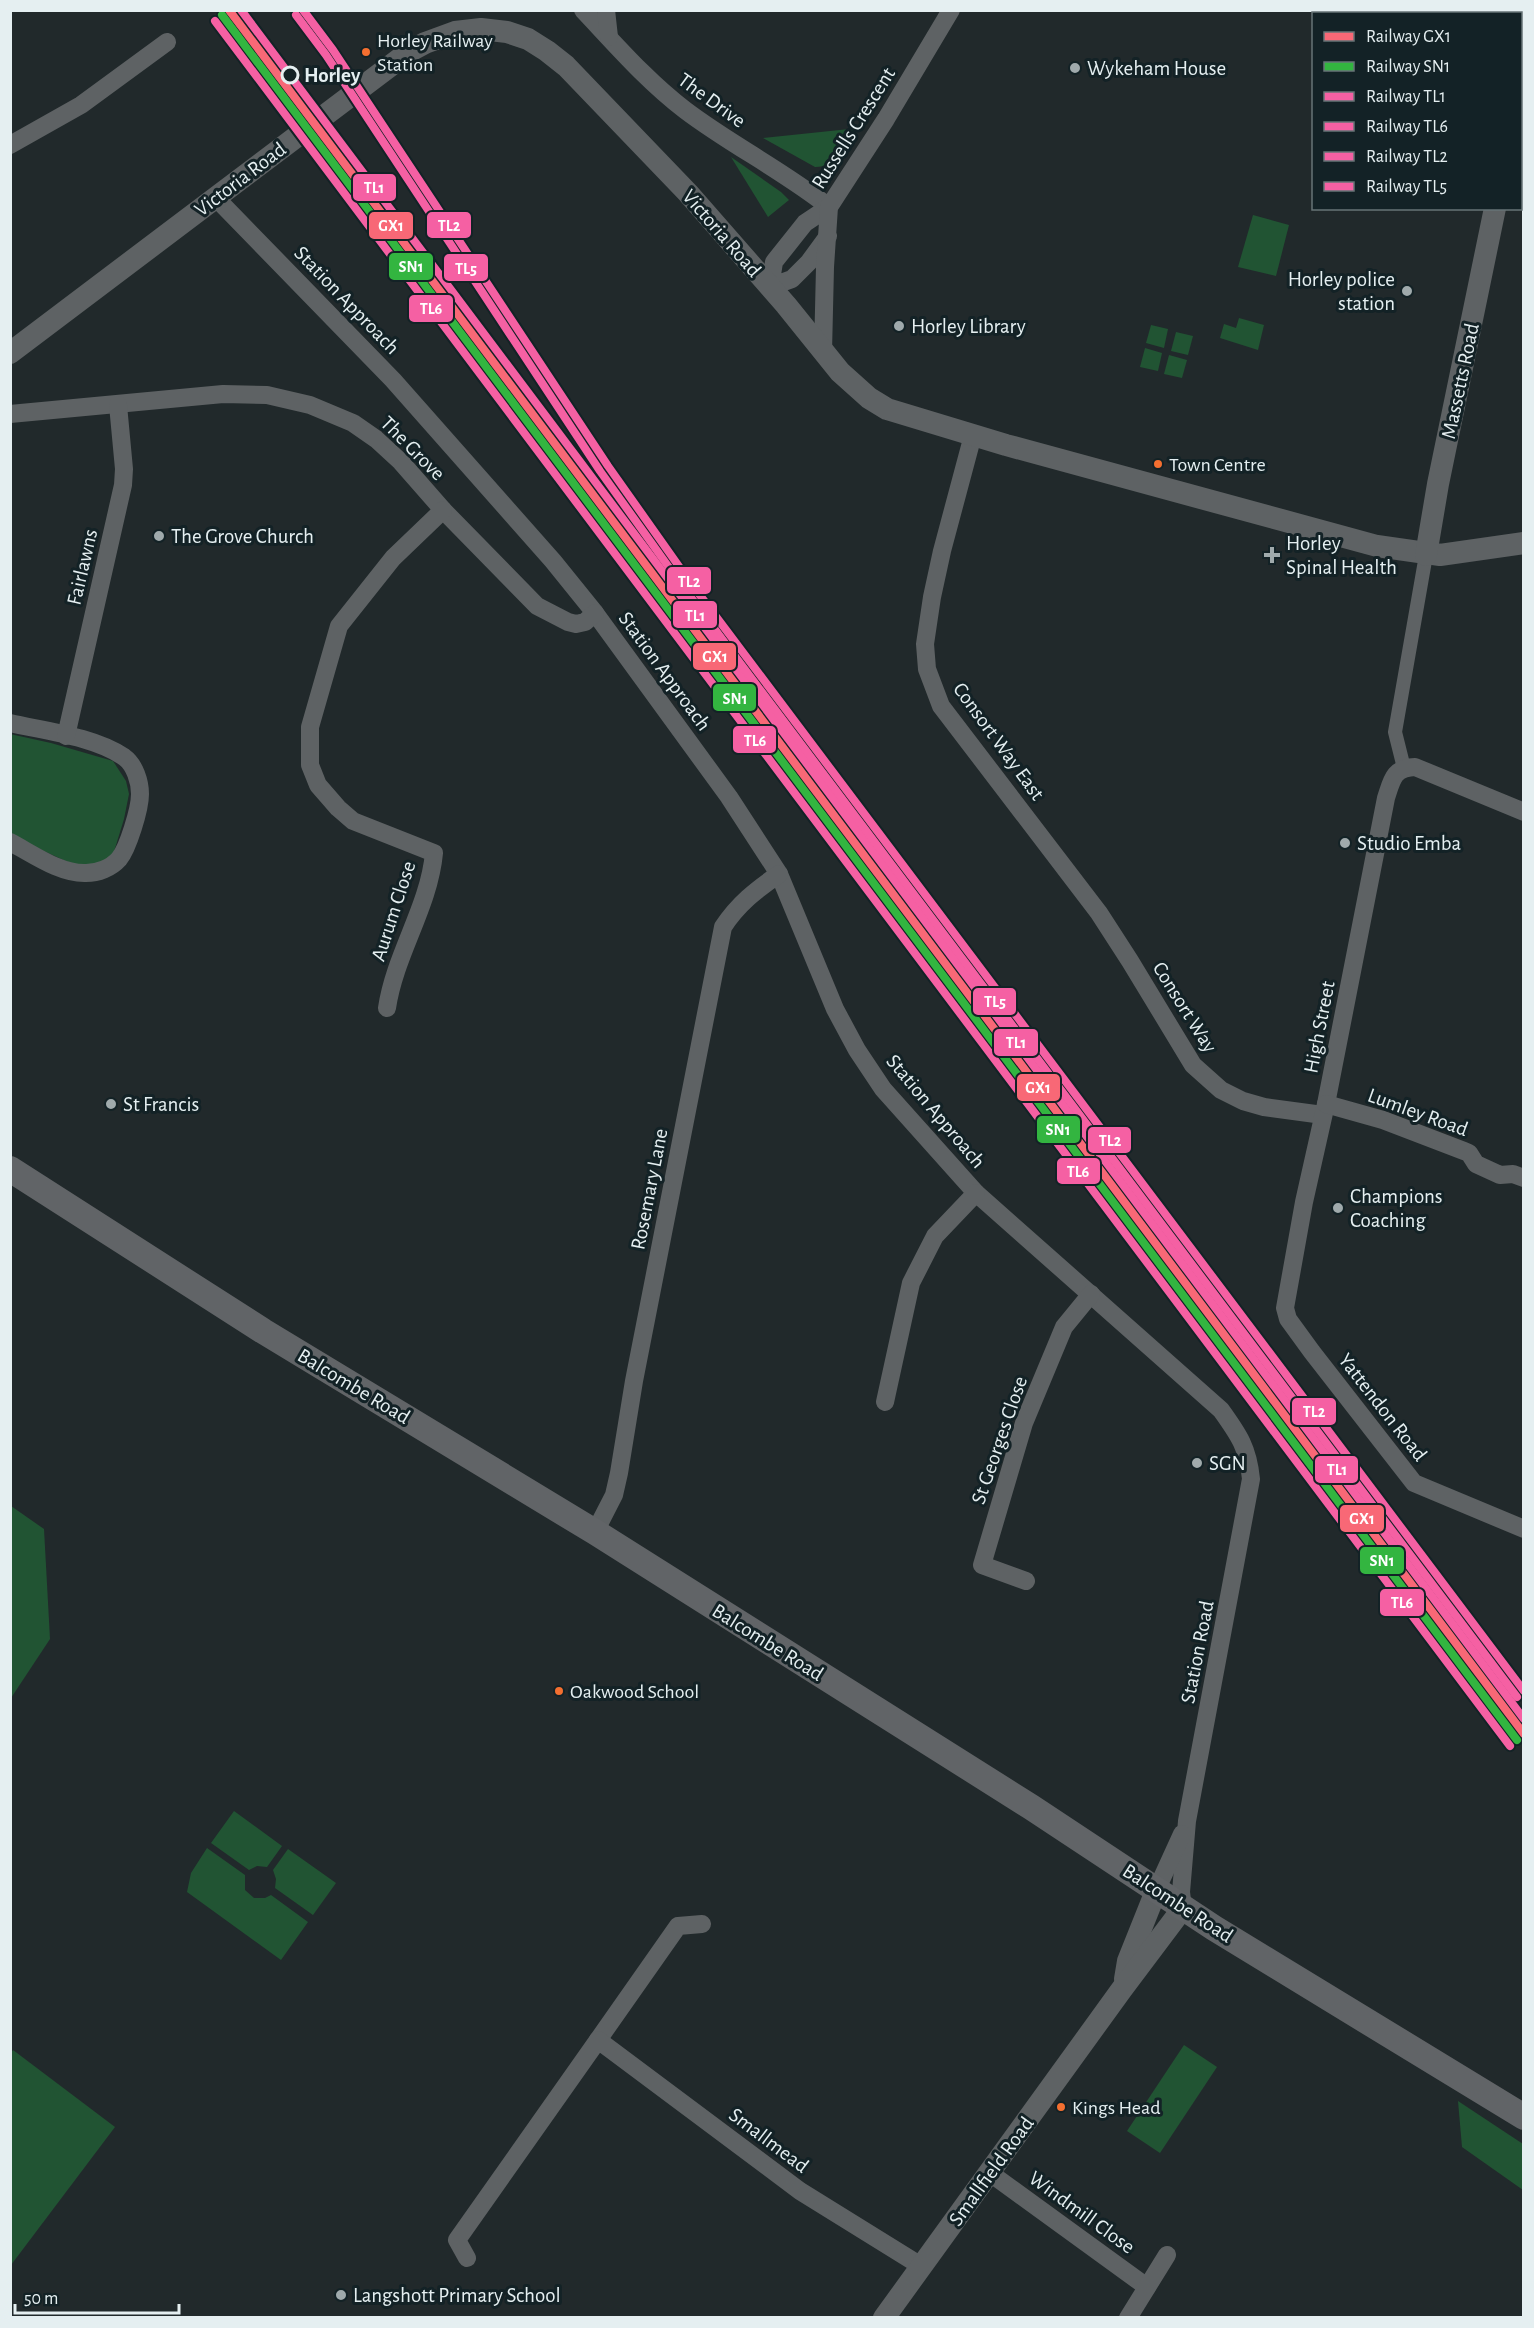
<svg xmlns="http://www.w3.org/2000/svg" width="1534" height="2328" font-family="'Alegreya Sans',sans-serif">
  <rect width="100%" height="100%" fill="#21292b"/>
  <g fill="#215433">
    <path d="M859 128C847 146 839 167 815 167L763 138Z"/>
    <path d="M731 157 781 192 789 200 768 217Z"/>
    <path d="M1253 215 1289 225 1276 276 1238 267Z"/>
    <path d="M1239 318 1264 325 1258 350 1220 338 1224 324 1236 328Z"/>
    <path d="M1151 325 1168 329 1164 348 1146 343Z"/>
    <path d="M1176 332 1193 336 1188 355 1171 351Z"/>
    <path d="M1145 348 1162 353 1158 371 1140 367Z"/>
    <path d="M1169 355 1187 360 1182 378 1164 374Z"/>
    <path d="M10 734 51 743 113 761 126 781 129 794 124 819 113 855 104 862 81 868 11 836Z"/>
    <path d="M11 1506 44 1529 50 1639 11 1698Z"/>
    <path d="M234 1811 282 1846 267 1867 257 1866 249 1870 211 1843Z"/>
    <path d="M207 1848 245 1875V1890L254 1898H265L271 1895 308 1922 281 1960 187 1892 191 1873Z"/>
    <path d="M288 1849 336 1883 313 1915 275 1888 276 1879 273 1870Z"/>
    <path d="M1184 2045 1217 2067 1160 2153 1127 2131Z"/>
    <path d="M13 2050 115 2127 11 2265 10 2054Z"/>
    <path d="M1458 2101 1523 2144V2190L1462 2147Z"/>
  </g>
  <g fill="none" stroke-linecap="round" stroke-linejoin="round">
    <path stroke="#5e6264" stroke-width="14" d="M1404 768 1395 732 1426 555"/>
    <g stroke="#5e6264" stroke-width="18">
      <path d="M583 10C616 45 647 81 685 110 731 145 784 171 829 207"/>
      <path d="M606 10 609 37"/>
      <path d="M10 145 81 105 167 42"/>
      <path d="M216 198 393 380 553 561 595 613 729 797 779 874 835 1009 857 1050 883 1089 976 1193 1221 1410C1239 1435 1248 1448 1251 1479L1187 1821 1181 1892 1183 1908"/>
      <path d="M828 236 809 262 792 279 770 287 774 262 805 223 829 207"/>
      <path d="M823 352 825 267 829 207 886 119 951 10"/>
      <path d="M10 414 223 394 267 395 310 405 353 423 376 439 401 462 443 510 537 606 568 622 576 624 585 622 595 613"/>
      <path d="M973 435 942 551 932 597 925 644 927 669 941 706 1099 913 1130 961 1193 1065 1221 1090 1243 1101 1264 1107 1323 1115"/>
      <path d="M10 723C45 731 95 737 124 757 135 765 140 782 140 794 140 809 128 848 119 859 111 868 98 873 86 873 60 874 33 854 10 842"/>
      <path d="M66 736 123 485 124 469 118 405"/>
      <path d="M1524 812 1415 767C1393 768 1392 780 1386 798L1326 1104 1304 1202 1285 1308 1288 1319 1312 1352 1414 1483 1524 1529"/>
      <path d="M387 1008C395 954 429 907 434 853L353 821 338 808 318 785 310 765V727L339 626 393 558 443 510"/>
      <path d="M1326 1104 1383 1120 1464 1151 1469 1153 1476 1164 1500 1175 1513 1174 1524 1178"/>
      <path d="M885 1402 911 1283 935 1236 976 1193"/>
      <path d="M595 1532 614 1495 619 1473 634 1381 723 927C738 904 756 890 779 874"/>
      <path d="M1026 1581 982 1565 1024 1423 1064 1327 1091 1294"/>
      <path d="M1156 1891 1182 1834"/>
      <path d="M598 2040 678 1926 702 1924"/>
      <path d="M990 2173 1147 2287"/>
      <path d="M467 2258 457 2240 598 2040 800 2191 921 2266"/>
      <path d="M1128 2318 1167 2255"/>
    </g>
    <g stroke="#5e6264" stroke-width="22">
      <path d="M1520 83 1524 67"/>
      <path d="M10 353 410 51 425 43 455 32 481 29 507 32 528 39 547 51 566 66 688 193 786 305 840 372 869 398 887 409 1006 445 1377 546 1440 555 1524 543"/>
      <path d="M1426 555 1438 484 1495 208"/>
      <path d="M1125 1979 1128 1961 1156 1891"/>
      <path d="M884 2318 1122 1989 1183 1908"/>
    </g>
    <path stroke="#616467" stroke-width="26" d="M10 1169 263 1331 595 1532 1031 1807 1214 1928 1524 2117"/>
    <g stroke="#132226" stroke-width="12">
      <path id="rail-1" d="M229 10 1524 1734"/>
    </g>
    <g stroke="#132226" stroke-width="12">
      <path id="rail-2" d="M222 15 1517 1740"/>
    </g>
    <g stroke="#132226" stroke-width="12">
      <path id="rail-3" d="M241 10 1524 1719"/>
    </g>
    <g stroke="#132226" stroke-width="12">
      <path id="rail-4" d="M215 21 1510 1746"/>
    </g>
    <g stroke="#132226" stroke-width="12">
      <path id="rail-5" d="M303 10 333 50 608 466 690 582 1524 1691"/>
    </g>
    <g stroke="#132226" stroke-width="12">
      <path id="rail-6" d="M296 15 326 55 600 471 683 587 1517 1697"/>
    </g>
    <use href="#rail-1" stroke="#f86876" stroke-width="8"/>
    <use href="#rail-2" stroke="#33b540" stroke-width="8"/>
    <use href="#rail-3" stroke="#f560a3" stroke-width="8"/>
    <use href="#rail-4" stroke="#f560a3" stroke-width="8"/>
    <use href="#rail-5" stroke="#f560a3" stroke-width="8"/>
    <use href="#rail-6" stroke="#f560a3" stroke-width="8"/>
  </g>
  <g fill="#f46f30" stroke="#132226" stroke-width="2">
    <circle cx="366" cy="52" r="5"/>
    <circle cx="1158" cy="464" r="5"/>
    <circle cx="559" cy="1691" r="5"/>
    <circle cx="1061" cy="2107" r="5"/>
  </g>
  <g fill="#a0aaac" stroke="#132226" stroke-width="2">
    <circle cx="1075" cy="68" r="6"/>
    <circle cx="1407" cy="291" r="6"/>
    <circle cx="899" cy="326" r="6"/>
    <circle cx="159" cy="536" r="6"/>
    <path d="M1269 546h6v6h6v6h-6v6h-6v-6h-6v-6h6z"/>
    <circle cx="1345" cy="843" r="6"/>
    <circle cx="111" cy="1104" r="6"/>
    <circle cx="1338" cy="1208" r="6"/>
    <circle cx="1197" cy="1463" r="6"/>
    <circle cx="341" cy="2295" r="6"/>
  </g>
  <circle fill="#132226" stroke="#e5eff1" stroke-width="3" cx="290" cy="75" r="8"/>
  <g text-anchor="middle" stroke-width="6" stroke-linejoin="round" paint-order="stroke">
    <g font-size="20" fill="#e5eff1" stroke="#132226" text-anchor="start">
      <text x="377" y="47">Horley Railway<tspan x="377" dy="24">Station</tspan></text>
      <text x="1169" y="471">Town Centre</text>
      <text x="570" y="1698">Oakwood School</text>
      <text x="1072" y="2114">Kings Head</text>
    </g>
    <g font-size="21" fill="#e5eff1" stroke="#132226" text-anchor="start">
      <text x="1087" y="75">Wykeham House</text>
      <text x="1395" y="286" text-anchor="end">Horley police<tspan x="1395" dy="24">station</tspan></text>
      <text x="911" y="333">Horley Library</text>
      <text x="171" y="543">The Grove Church</text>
      <text x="1286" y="550">Horley<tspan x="1286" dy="24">Spinal Health</tspan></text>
      <text x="1357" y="850">Studio Emba</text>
      <text x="123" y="1111">St Francis</text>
      <text x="1350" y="1203">Champions<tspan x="1350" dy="24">Coaching</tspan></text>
      <text x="1209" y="1470">SGN</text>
      <text x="353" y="2302">Langshott Primary School</text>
    </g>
    <g font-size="21" font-weight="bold" fill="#e5eff1" stroke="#132226" text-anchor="start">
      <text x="304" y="82">Horley</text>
    </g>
    <g font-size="21" fill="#e5eff1" stroke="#132226">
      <text transform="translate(712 100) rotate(36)" y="7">The Drive</text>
      <text transform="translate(853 128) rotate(-58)" y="7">Russells Crescent</text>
      <text transform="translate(240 179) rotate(-37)" y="7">Victoria Road</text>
      <text transform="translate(722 233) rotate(49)" y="7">Victoria Road</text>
      <text transform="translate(347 300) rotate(46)" y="7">Station Approach</text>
      <text transform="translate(1460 381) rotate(-78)" y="7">Massetts Road</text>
      <text transform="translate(413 448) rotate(45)" y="7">The Grove</text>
      <text transform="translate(82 567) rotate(-77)" y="7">Fairlawns</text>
      <text transform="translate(665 671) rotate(54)" y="7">Station Approach</text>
      <text transform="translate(999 741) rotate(54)" y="7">Consort Way East</text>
      <text transform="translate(393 911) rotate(-72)" y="7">Aurum Close</text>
      <text transform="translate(1185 1007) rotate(58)" y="7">Consort Way</text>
      <text transform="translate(1319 1027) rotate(-79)" y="7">High Street</text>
      <text transform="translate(936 1111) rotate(50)" y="7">Station Approach</text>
      <text transform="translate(1418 1112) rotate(20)" y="7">Lumley Road</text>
      <text transform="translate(649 1189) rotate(-79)" y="7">Rosemary Lane</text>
      <text transform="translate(354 1386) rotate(31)" y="7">Balcombe Road</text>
      <text transform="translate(1383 1407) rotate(52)" y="7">Yattendon Road</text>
      <text transform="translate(999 1440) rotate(-71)" y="7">St Georges Close</text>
      <text transform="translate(768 1642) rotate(32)" y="7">Balcombe Road</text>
      <text transform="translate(1197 1652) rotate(-79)" y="7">Station Road</text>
      <text transform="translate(1178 1903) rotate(33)" y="7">Balcombe Road</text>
      <text transform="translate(769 2140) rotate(37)" y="7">Smallmead</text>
      <text transform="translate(991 2171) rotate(-54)" y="7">Smallfield Road</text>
      <text transform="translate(1082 2212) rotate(36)" y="7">Windmill Close</text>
    </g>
  </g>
  <g stroke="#132226" stroke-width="2">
    <rect x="352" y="173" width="45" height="29" rx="6" fill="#f560a3"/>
    <rect x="426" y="211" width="46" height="28" rx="6" fill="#f560a3"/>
    <rect x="368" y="211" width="46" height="29" rx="6" fill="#f86876"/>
    <rect x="388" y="252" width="46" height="29" rx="6" fill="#33b540"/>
    <rect x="443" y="253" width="46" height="29" rx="6" fill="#f560a3"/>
    <rect x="408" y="294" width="46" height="29" rx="6" fill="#f560a3"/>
    <rect x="666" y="566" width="46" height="29" rx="6" fill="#f560a3"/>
    <rect x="672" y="600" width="46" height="29" rx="6" fill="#f560a3"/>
    <rect x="692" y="642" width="45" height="29" rx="6" fill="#f86876"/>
    <rect x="712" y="683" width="45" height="29" rx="6" fill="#33b540"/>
    <rect x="732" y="725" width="45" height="29" rx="6" fill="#f560a3"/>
    <rect x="972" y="987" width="45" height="29" rx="6" fill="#f560a3"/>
    <rect x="993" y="1028" width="46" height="29" rx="6" fill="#f560a3"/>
    <rect x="1016" y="1073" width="45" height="29" rx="6" fill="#f86876"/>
    <rect x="1036" y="1115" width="45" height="29" rx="6" fill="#33b540"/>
    <rect x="1087" y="1126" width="45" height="28" rx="6" fill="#f560a3"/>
    <rect x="1056" y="1157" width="45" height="28" rx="6" fill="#f560a3"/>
    <rect x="1291" y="1397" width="46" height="29" rx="6" fill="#f560a3"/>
    <rect x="1314" y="1455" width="45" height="29" rx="6" fill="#f560a3"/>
    <rect x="1339" y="1504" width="46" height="29" rx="6" fill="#f86876"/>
    <rect x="1359" y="1546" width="46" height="29" rx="6" fill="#33b540"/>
    <rect x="1379" y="1588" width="46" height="29" rx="6" fill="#f560a3"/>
  </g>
  <g font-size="16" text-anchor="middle" font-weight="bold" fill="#fff">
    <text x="374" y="193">TL1</text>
    <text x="449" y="231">TL2</text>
    <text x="391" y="231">GX1</text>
    <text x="411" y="272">SN1</text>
    <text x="466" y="274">TL5</text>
    <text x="431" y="314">TL6</text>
    <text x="689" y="587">TL2</text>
    <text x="695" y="621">TL1</text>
    <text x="715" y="662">GX1</text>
    <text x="735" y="704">SN1</text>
    <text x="755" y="746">TL6</text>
    <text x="995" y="1007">TL5</text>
    <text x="1016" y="1048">TL1</text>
    <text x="1038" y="1093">GX1</text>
    <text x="1058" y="1135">SN1</text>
    <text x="1110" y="1146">TL2</text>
    <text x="1078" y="1177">TL6</text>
    <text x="1314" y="1417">TL2</text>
    <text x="1337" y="1475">TL1</text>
    <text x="1362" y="1524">GX1</text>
    <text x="1382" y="1566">SN1</text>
    <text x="1402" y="1608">TL6</text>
  </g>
  <rect width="1534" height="2328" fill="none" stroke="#e5eff1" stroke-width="24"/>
  <rect x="1312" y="12" width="210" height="198" fill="#132226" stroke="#677477" stroke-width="1.5"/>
  <rect x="1324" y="32" width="30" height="9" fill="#f86876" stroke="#677477" stroke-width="1.5"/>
  <text x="1366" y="42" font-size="18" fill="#e5eff1">Railway GX1</text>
  <rect x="1324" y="62" width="30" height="9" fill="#33b540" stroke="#677477" stroke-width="1.5"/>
  <text x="1366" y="72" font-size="18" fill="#e5eff1">Railway SN1</text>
  <rect x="1324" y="92" width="30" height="9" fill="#f560a3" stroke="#677477" stroke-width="1.5"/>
  <text x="1366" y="102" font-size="18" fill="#e5eff1">Railway TL1</text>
  <rect x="1324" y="122" width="30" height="9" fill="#f560a3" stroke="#677477" stroke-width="1.5"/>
  <text x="1366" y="132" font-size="18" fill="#e5eff1">Railway TL6</text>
  <rect x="1324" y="152" width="30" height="9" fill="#f560a3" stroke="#677477" stroke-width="1.5"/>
  <text x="1366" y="162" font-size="18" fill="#e5eff1">Railway TL2</text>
  <rect x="1324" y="182" width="30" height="9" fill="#f560a3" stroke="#677477" stroke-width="1.5"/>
  <text x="1366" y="192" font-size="18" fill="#e5eff1">Railway TL5</text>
  <path d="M15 2304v9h164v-9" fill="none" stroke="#e5eff1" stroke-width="3"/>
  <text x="24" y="2304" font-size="18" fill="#e5eff1" stroke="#132226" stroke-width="4.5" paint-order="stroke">50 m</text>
</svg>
